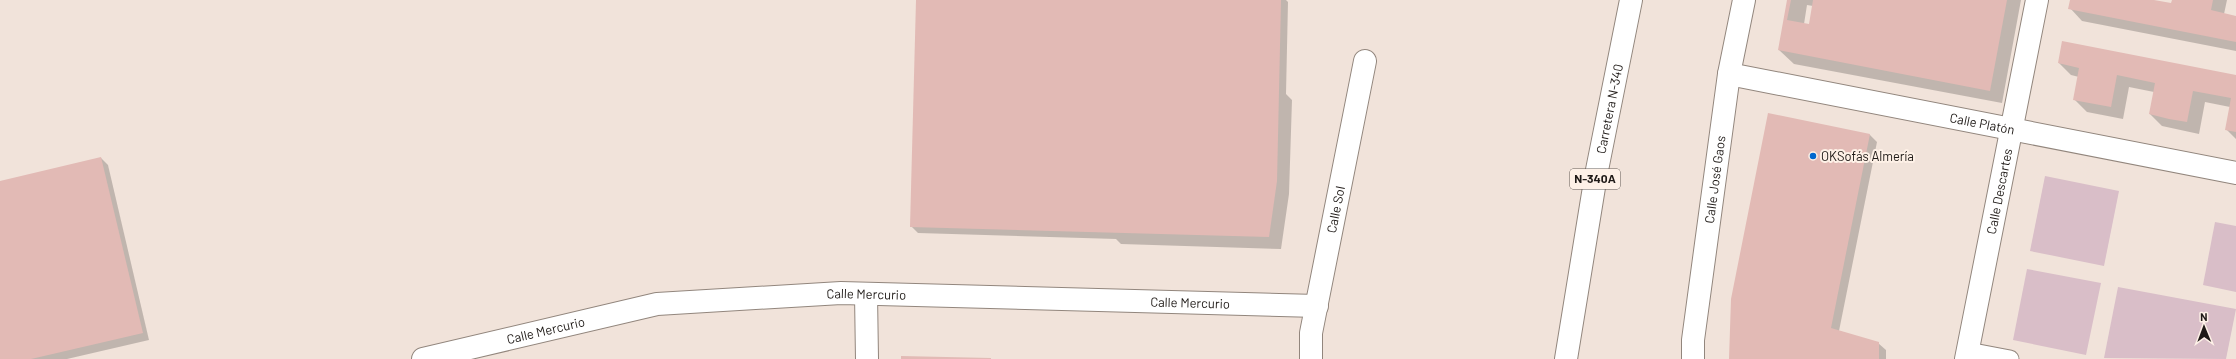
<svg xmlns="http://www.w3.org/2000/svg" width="2236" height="359" font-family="Barlow,sans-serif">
  <rect width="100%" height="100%" fill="#f1e3da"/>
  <g fill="#d9bec8">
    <path d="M2045 176 2119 191 2104 266 2030 251Z"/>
    <path d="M2215 222 2236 226V292L2203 285Z"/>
    <path d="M2027 269 2101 283 2086 355 2013 340Z"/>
    <path d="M2118 287 2236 309 2226 359 2104 358Z"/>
  </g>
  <g fill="#0003" fill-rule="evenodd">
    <path d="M917 0H1286L1288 2 1286 94 1292 100 1289 194 1281 249 1121 244 1116 239 918 233 911 226Z"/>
    <path d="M1788 0H2021L2002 103 1794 64 1779 50ZM1807 5 1813 6 1810 25 1804 24Z"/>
    <path d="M2071 0H2150L2172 5 2173 0H2227L2224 14 2236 17V51L2082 21 2070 8Z"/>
    <path d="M2059 63 2236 76V139L2226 129 2230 107 2205 102 2199 134 2162 126 2150 114 2154 92 2129 87 2123 119 2087 112 2074 99 2079 77 2071 75Z"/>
    <path d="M1769 115 1870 135 1877 142 1839 331 1878 343 1886 350V359H1730Z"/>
    <path d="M101 158 108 165 149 340 67 359H0V182Z"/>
  </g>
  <g fill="#e2bab5">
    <path d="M916 0H1281L1277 181 1269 237 910 227Z"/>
    <path d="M1787 0H1791L1787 20 1809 24 1813 0H2007L1990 91 1778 50Z"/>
    <path d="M2070 0H2154L2171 3 2172 0H2213L2211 10 2236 16V42L2068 9Z"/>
    <path d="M2062 41 2236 75V132L2225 130 2231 98 2193 91 2187 122 2169 119 2149 114 2155 83 2117 75 2111 107 2073 100 2079 68 2058 63Z"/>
    <path d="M1768 113 1870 134 1831 328 1879 342V359H1729L1731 299Z"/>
    <path d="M101 157 143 333 31 359H0V181Z"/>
    <path d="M901 356 991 358V359H901Z"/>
  </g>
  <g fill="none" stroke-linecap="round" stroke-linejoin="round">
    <g stroke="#92867d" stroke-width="19">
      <path id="lane" d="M1968 351 2010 359"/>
    </g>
    <g stroke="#92867d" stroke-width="24">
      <g id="street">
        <path id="s1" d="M1729 74 2236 173"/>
        <path d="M866 294 867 359"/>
        <path id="s2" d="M423 359 657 304 841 293 1317 306"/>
        <path id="s3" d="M1311 359V333L1365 61"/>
        <path id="s4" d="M1693 359V340L1729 74 1744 0"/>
        <path id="s5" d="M1966 359 2037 0"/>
      </g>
    </g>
    <g stroke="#92867d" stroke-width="24">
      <g id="highway">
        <path id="s6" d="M1566 359 1596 175 1631 0"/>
      </g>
    </g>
    <use href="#lane" stroke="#fff" stroke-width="17"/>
    <use href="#street" stroke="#fff" stroke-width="22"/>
    <use href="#highway" stroke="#fff" stroke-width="22"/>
  </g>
  <circle fill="#0066ce" stroke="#fef1e7" stroke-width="1.5" cx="1813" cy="156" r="4"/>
  <g text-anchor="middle" stroke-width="4" stroke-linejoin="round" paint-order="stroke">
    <rect fill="#fef1e7" stroke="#625a55" stroke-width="1" x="1570" y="169" width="50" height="20" rx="3"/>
    <g font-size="12" font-weight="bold" fill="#1f1a17">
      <text x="1595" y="183">N-340A</text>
    </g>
    <g font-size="13" fill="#1f1a17" stroke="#fef1e7">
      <text dy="5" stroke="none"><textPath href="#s6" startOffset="254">Carretera N-340</textPath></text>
      <text dy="5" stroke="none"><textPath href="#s1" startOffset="258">Calle Platón</textPath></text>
      <text dy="5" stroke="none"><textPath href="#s4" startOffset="181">Calle José Gaos</textPath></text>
      <text dy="5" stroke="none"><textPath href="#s5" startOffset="171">Calle Descartes</textPath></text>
      <text dy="5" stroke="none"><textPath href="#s3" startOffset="152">Calle Sol</textPath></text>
      <text dy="5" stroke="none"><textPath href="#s2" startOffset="450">Calle Mercurio</textPath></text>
      <text dy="5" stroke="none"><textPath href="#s2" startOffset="774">Calle Mercurio</textPath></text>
      <text dy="5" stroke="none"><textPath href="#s2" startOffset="126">Calle Mercurio</textPath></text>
    </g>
    <g font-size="13" fill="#1f1a17" stroke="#fef1e7" text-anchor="start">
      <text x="1821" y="161">OKSofás Almería</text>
    </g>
  </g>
  <g transform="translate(2204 327) rotate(359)" stroke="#fef1e7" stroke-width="3" paint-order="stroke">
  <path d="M0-3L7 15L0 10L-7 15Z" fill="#1f1a17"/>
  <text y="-6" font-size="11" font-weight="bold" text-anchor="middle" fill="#1f1a17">N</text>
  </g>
</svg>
